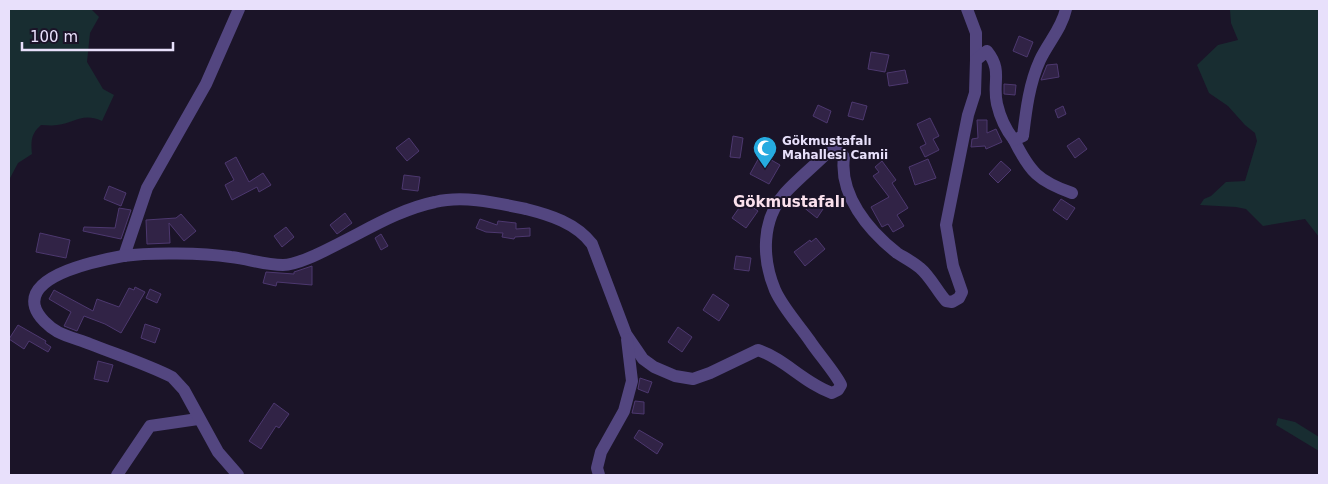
<svg xmlns="http://www.w3.org/2000/svg" width="1328" height="484" font-family="'DejaVu Sans',sans-serif">
  <rect width="100%" height="100%" fill="#1b1428"/>
  <g fill="#182d31">
    <path d="M9 9H91L99 17 90 33 87 62 103 89 114 95 102 121C82 112 75 123 57 125 52 126 46 125 41 125 31 134 31 140 32 154L18 163 9 180Z"/>
    <path d="M1220 9H1319V237L1305 219 1263 226 1246 209 1236 207 1200 205 1204 199 1211 196 1226 182 1245 181 1257 141 1255 133 1245 125 1228 106 1209 93 1197 65 1218 45 1238 40 1231 23 1230 10Z"/>
    <path d="M1278 418 1295 422 1319 437V451L1276 425Z"/>
  </g>
  <g fill="#312346" stroke="#4d386f">
    <path d="M1019 36 1033 42 1027 57 1013 51Z"/>
    <path d="M871 52 889 55 885 72 868 69Z"/>
    <path d="M1057 64 1059 77 1041 80 1047 65Z"/>
    <path d="M905 70 908 83 889 86 887 73Z"/>
    <path d="M1004 84 1016 85 1015 95 1004 94Z"/>
    <path d="M852 102 867 106 863 120 848 116Z"/>
    <path d="M818 105 831 111 827 123 813 116Z"/>
    <path d="M1063 106 1066 114 1058 118 1055 110Z"/>
    <path d="M930 118 939 136 933 139 939 150 925 157 920 147 926 144 917 124Z"/>
    <path d="M977 120H987V133L996 129 1002 142 986 149 985 146 971 147 972 139 978 138Z"/>
    <path d="M733 136 743 138 740 158 730 157Z"/>
    <path d="M409 138 419 151 407 161 396 148Z"/>
    <path d="M1079 138 1087 149 1075 158 1067 146Z"/>
    <path d="M761 154 780 165 769 184 750 174Z"/>
    <path d="M236 157 249 182 263 173 271 185 259 192 257 187 232 200 225 185 234 180 225 163Z"/>
    <path d="M928 159 936 178 915 185 909 167Z"/>
    <path d="M882 161 896 180 892 183 908 208 897 215 904 226 893 232 888 224 882 227 871 207 889 197 873 176 879 172 875 167Z"/>
    <path d="M1001 161 1011 170 998 183 989 174Z"/>
    <path d="M404 175 420 177 418 191 402 189Z"/>
    <path d="M109 186 126 193 121 206 104 199Z"/>
    <path d="M809 198 823 209 817 218 802 206Z"/>
    <path d="M1061 199 1075 208 1067 220 1053 210Z"/>
    <path d="M744 201 758 211 746 228 732 218Z"/>
    <path d="M119 208 131 210 121 239 83 231 84 227 115 228Z"/>
    <path d="M345 213 352 223 337 234 330 225Z"/>
    <path d="M181 214 196 231 184 241 169 223 170 243 147 244 146 220 176 218Z"/>
    <path d="M480 219 497 225 498 221 516 223V229L530 228V236L515 237 514 239 502 237 503 233 486 232 476 228Z"/>
    <path d="M286 227 294 237 282 247 274 236Z"/>
    <path d="M40 233 70 240 66 258 36 252Z"/>
    <path d="M381 234 388 246 381 250 375 238Z"/>
    <path d="M816 238 825 249 805 266 794 252 810 240 811 242Z"/>
    <path d="M736 256 751 258 749 271 734 269Z"/>
    <path d="M312 266V285L277 282 276 286 263 283 266 272 294 274V272Z"/>
    <path d="M135 287 145 292 121 333 105 324 84 316 77 331 64 326 71 312 49 299 54 290 93 311 97 299 119 307 129 288 134 290Z"/>
    <path d="M150 289 161 294 157 303 146 298Z"/>
    <path d="M713 294 729 305 719 321 703 310Z"/>
    <path d="M145 324 160 329 155 343 141 338Z"/>
    <path d="M18 325 46 341 45 343 51 347 48 352 29 341 24 349 9 339Z"/>
    <path d="M678 327 692 337 682 352 668 342Z"/>
    <path d="M98 361 113 365 108 382 94 379Z"/>
    <path d="M640 378 652 382 648 393 638 389Z"/>
    <path d="M635 401 644 402V414L632 413Z"/>
    <path d="M274 403 289 414 279 428 276 426 261 449 249 441Z"/>
    <path d="M639 430 663 444 657 454 634 438Z"/>
  </g>
  <g fill="none" stroke-linecap="round" stroke-linejoin="round">
    <g stroke="#534680" stroke-width="12">
      <path d="M967 9 976 33V60"/>
      <path d="M1014 140C1030 172 1038 181 1072 193"/>
      <path d="M124 256 147 188 206 84 239 9"/>
      <path d="M117 475 150 426 198 419"/>
      <path d="M238 475 218 452 184 390 172 377C146 364 118 355 90 344 80 340 68 337 58 332 49 327 38 317 35 307 26 274 101 260 123 256 151 252 203 253 231 257 249 259 265 265 283 265 299 265 326 250 340 243 370 228 401 209 435 202 464 195 497 203 526 209 550 215 576 223 592 244L626 334 643 359 654 367 675 376 693 379 710 373 758 350C785 359 804 383 832 393L838 390 841 385C837 375 817 352 810 341 799 325 783 308 775 290 762 259 761 220 785 193 798 179 814 166 827 153L834 150 840 152 844 157C839 195 868 230 897 253 905 258 913 262 920 268 930 276 937 291 946 301L952 302 959 298 962 292 953 266 946 225 968 115 975 93 976 60 987 51C1003 71 992 82 997 104 1000 117 1006 130 1014 140L1023 136C1026 111 1029 84 1040 60 1048 43 1062 28 1066 9"/>
      <path d="M599 475 597 468 601 452 624 411 632 381 627 339"/>
    </g>
  </g>
  <defs>
    <g id="mosque-pin" transform="scale(1.25)"><path d="M0 17L-7.5 6A9.5 9.5 0 1 1 7.5 6Z" fill="#26abe0" stroke="#1b1428"/><path d="M3.5-4.9A6 6 0 1 0 3.5 4.9A5 5 0 1 1 3.5-4.9Z" fill="#fff"/></g>
  </defs>
  <g fill-rule="evenodd">
    <use href="#mosque-pin" x="765" y="148"/>
  </g>
  <g text-anchor="middle" stroke-width="4" stroke-linejoin="round" paint-order="stroke">
    <g font-size="12" font-weight="bold" fill="#e8e0fb" stroke="#1b1428" text-anchor="start">
      <text x="782" y="145">Gökmustafalı<tspan x="782" dy="14">Mahallesi Camii</tspan></text>
    </g>
    <g font-size="15" font-weight="bold" fill="#fbe1ed" stroke="#1b1428">
      <text x="789" y="207">Gökmustafalı</text>
    </g>
  </g>
  <rect width="1328" height="484" fill="none" stroke="#e8e0fb" stroke-width="20"/>
  <path d="M22 42v8h151v-8" fill="none" stroke="#e8e0fb" stroke-width="2.5"/>
  <text x="30" y="42" font-size="15" fill="#e8e0fb" stroke="#1b1428" stroke-width="4" paint-order="stroke">100 m</text>
</svg>
